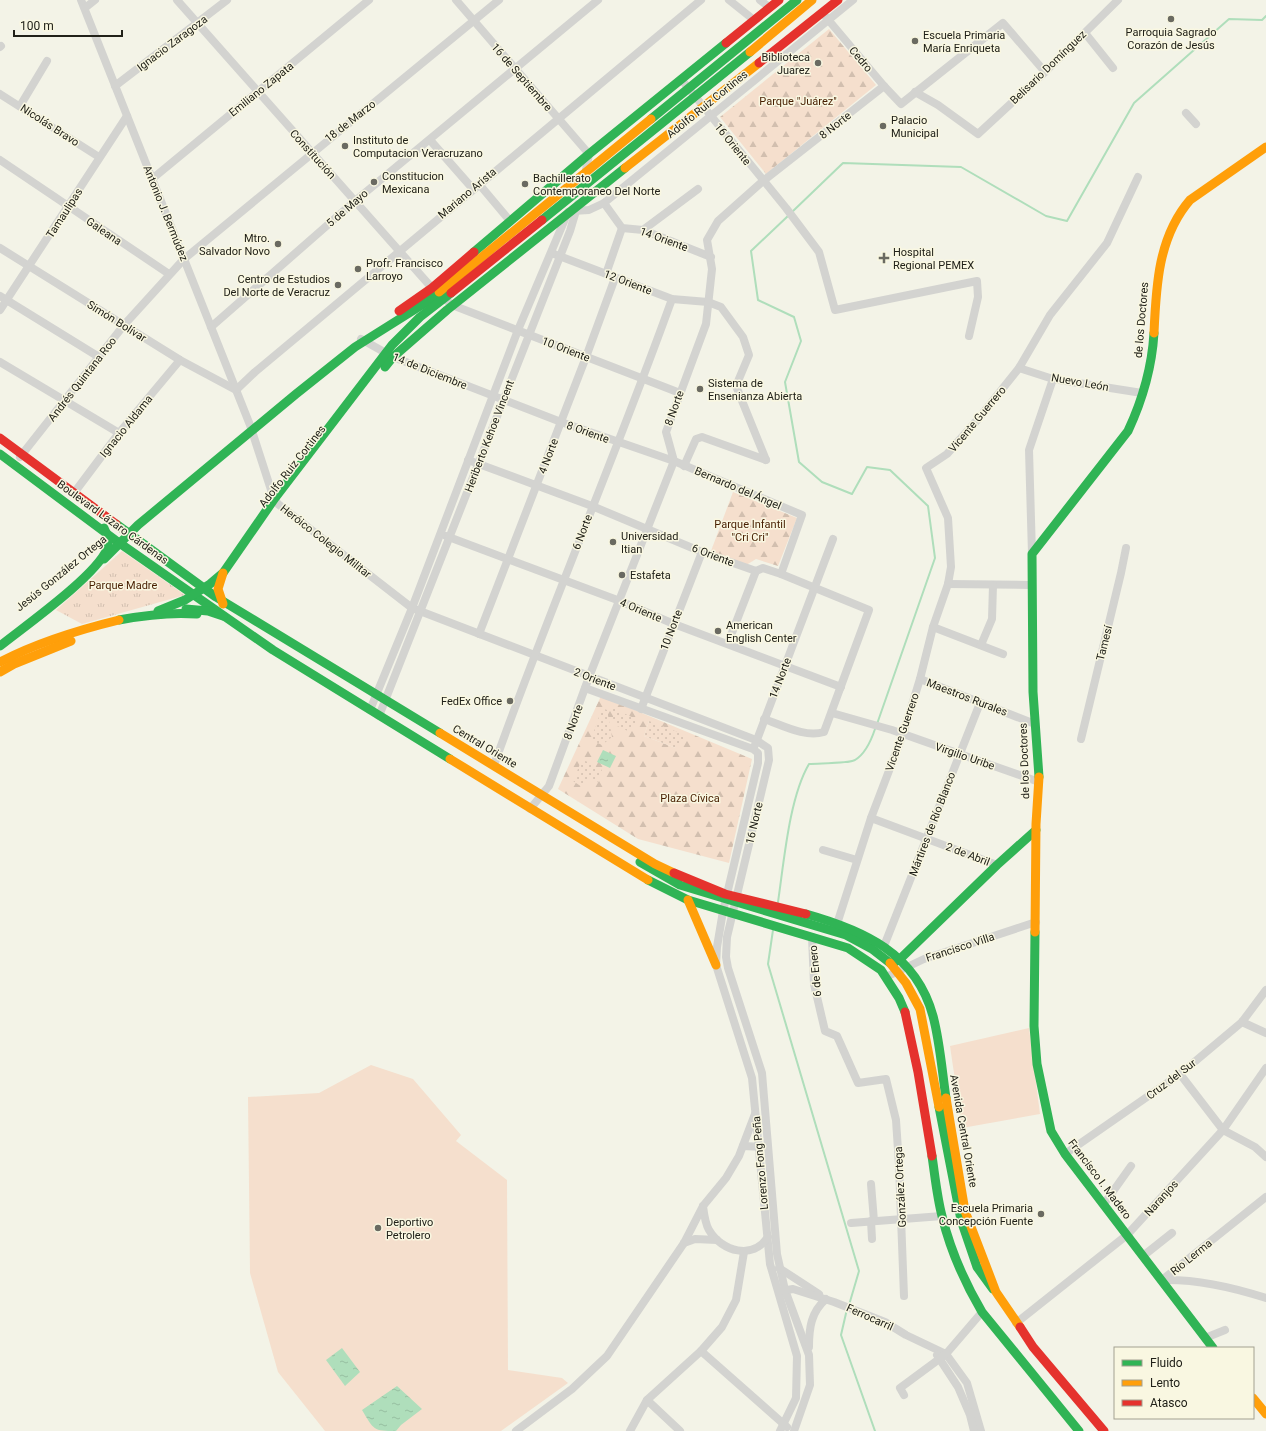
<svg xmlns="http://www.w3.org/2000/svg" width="1266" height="1431" font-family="Roboto,sans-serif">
  <defs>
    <pattern id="grass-tufts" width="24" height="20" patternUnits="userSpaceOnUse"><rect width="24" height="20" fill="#f5dfcd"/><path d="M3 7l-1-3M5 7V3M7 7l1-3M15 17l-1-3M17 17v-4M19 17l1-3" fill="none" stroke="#d2bfaf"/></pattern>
    <pattern id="forest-firs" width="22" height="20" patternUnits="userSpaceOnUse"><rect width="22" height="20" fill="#f5dfcd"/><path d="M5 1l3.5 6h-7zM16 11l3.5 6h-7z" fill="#d2bfaf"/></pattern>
    <pattern id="garden-dots" width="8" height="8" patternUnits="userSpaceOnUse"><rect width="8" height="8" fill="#f5dfcd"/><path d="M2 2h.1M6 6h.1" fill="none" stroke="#d2bfaf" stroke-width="1.8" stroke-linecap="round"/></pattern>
    <pattern id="water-ripples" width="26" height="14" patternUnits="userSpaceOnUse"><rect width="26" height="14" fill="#afdebb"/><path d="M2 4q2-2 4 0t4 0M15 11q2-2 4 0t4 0" fill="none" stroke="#96bea0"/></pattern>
  </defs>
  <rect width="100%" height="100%" fill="#f3f3e7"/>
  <path fill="url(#grass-tufts)" d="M122 551 185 595 82 624 56 610Z"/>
  <g fill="url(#forest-firs)" fill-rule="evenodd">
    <path d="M829 29 876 85 766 174 720 117Z"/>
    <path d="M733 492 797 518 778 566 756 559 743 567 711 551Z"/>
    <path d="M601 696 752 759 729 863 638 839 558 789ZM649 721 676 748 644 736Z"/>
  </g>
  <g fill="url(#garden-dots)">
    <path d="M602 708 607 710 612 737 602 745 591 740Z"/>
    <path d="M613 708 638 720 630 732 613 724Z"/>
    <path d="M649 721 688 736 676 748 644 736Z"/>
    <path d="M582 759 602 770 597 783 588 779 585 783 579 785 573 781Z"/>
  </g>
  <g fill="#f5dfcd">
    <path d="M1029 1028 1040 1114 962 1128 950 1046Z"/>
    <path d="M371 1065 413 1079 461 1135 456 1141 507 1180 508 1370 562 1378 568 1383 501 1431H325L278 1372 250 1273 248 1097 319 1093Z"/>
  </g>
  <g fill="url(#water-ripples)">
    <path d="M603 750 616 756 610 768 597 762Z"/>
    <path d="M342 1348 360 1372 345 1386 326 1360Z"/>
    <path d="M397 1386 422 1409 401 1425 396 1431C373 1431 374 1430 362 1410Z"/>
  </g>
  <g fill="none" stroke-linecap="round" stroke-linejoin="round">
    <g stroke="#afdebb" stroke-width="2">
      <path d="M792 212 843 163 961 167 1046 216 1067 221 1134 103 1229 19 1262 20 1266 16"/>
      <path d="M789 215 751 251 758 300 794 317 801 341 785 382 799 462 822 482 852 494 867 467 890 470 928 506 935 558 877 724"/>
      <path d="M778 902C784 862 789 798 809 764 819 763 847 764 855 760 865 754 872 738 875 729"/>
      <path d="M773 930 768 964 859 1271 849 1305"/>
      <path d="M847 1309 841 1335 875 1431"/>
    </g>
    <g stroke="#d3d3d0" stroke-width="8">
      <path d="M81 0 250 425 273 496 278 504 412 608 756 740 768 748 769 760 727 937 726 957 728 968 762 1073 777 1254 785 1290 809 1355 810 1385 794 1431"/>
      <path d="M177 0 432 288 452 305 680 393"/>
      <path d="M456 0 589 154 585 175"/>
      <path d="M729 0 754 20"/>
      <path d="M760 0 769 7"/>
      <path d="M85 8 95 0"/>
      <path d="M825 16 884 86 901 104 1003 23 1045 72"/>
      <path d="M1085 33 1113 68"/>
      <path d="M0 47 1 46"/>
      <path d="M681 79 786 208 819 252 835 310 977 281 978 297 969 336"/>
      <path d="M115 86 227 0"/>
      <path d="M915 92 938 105 978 134 1045 72 1118 0"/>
      <path d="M0 94 99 157"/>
      <path d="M20 106 47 61"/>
      <path d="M1186 113 1196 124"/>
      <path d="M430 140 473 189"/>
      <path d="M0 160 169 274"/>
      <path d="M152 179 369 0"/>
      <path d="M479 184 510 221"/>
      <path d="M604 203 622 228 643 230 711 257"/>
      <path d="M572 211 589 210 604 203 853 0"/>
      <path d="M643 230 698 189"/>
      <path d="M0 248 180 360 236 390 255 372 701 0"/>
      <path d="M554 254 672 299 708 302 721 307 743 337 749 355 736 386 766 460"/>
      <path d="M606 274 622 228"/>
      <path d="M0 296 99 357"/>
      <path d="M0 310 127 116"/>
      <path d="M211 327 355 201 598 0"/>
      <path d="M361 339 393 357 561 422 674 461 802 515 781 574"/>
      <path d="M0 362 119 433"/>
      <path d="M1019 368 1053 379 1142 393"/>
      <path d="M20 457 124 325 184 259 499 0"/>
      <path d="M468 460 592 506 702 552 756 571 763 568 781 574 869 610 824 732C805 738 782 725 764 719"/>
      <path d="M684 466 696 439 702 437 766 460"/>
      <path d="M74 493 119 433 180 360"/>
      <path d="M446 536 620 601 674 624 841 687"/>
      <path d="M1032 554 1029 450 1053 379"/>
      <path d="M948 584 1031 585"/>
      <path d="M933 627 1003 654"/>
      <path d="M479 634 586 357 615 278"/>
      <path d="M728 643 756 571"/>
      <path d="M981 645 992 619 993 585"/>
      <path d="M920 679 1035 724"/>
      <path d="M585 688 753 749 758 753V763L723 911 717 947 716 965 752 1078 770 1264 797 1356 796 1398 780 1431"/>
      <path d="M641 709 702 552"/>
      <path d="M370 710 412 608 518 330 568 212"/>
      <path d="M832 713 892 730 1039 782"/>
      <path d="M379 716 570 231 578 204"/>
      <path d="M1081 739 1121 573 1126 548"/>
      <path d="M755 745 833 539"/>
      <path d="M494 765C550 608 616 455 672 299"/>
      <path d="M530 809 549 786 589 677 674 461 666 432 706 324 712 269 707 240 718 221 763 181 884 86"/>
      <path d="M871 818 997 865"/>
      <path d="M823 850 857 860"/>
      <path d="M837 924 871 818 903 734 920 679 933 627 948 584 951 567 948 518 926 468 947 454 979 418 1019 368 1050 315 1107 243 1138 177"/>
      <path d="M812 937 814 984 825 1031 837 1036 858 1083 886 1079 896 1120 899 1165 904 1296"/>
      <path d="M884 946 980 703"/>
      <path d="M886 977 924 959 1036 922"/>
      <path d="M1242 1022 1266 1033"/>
      <path d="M1180 1074 1223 1130 1255 1147 1266 1157"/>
      <path d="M743 1146 764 1147"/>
      <path d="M1065 1154 1180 1074 1242 1022 1266 990"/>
      <path d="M871 1184 874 1221"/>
      <path d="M1104 1204 1131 1166"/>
      <path d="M703 1206C704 1214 705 1223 709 1230 722 1252 753 1260 768 1237"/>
      <path d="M871 1221 872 1239"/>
      <path d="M851 1223 942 1216"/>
      <path d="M684 1243 695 1239 717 1240"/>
      <path d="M1143 1256 1172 1233"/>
      <path d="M779 1268 819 1294"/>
      <path d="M1162 1280 1266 1197"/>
      <path d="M1162 1280C1198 1279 1232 1287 1266 1298"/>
      <path d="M781 1291 793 1289 834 1302 885 1322 906 1335 946 1354 967 1383 981 1431"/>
      <path d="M1016 1323 1127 1235 1223 1130 1266 1068"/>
      <path d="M1205 1338 1225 1330"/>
      <path d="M809 1347C809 1328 811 1312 826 1299"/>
      <path d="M701 1351 787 1427"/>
      <path d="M937 1355 958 1387 970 1415 974 1431"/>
      <path d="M904 1395 900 1388 946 1354 982 1312"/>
      <path d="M647 1400 680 1431"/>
      <path d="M516 1431 572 1389 607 1356 684 1243 703 1206 726 1178 739 1156 755 1114"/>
      <path d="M630 1431 647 1400 701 1351 722 1327 736 1300 744 1252"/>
    </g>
    <g stroke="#30b455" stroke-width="9">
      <path d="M651 119 797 0"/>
      <path d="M542 220 750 52"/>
      <path d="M474 252 589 154 726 43"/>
      <path d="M385 367 393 357 447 310 625 168"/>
      <path d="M0 454 118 542 273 650 450 759"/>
      <path d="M116 524 216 597 440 733"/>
      <path d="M104 559 138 525 296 394 355 347 425 303 439 292"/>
      <path d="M186 609 208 611 223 616"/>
      <path d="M158 611 185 600 210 584 223 573 275 498 392 345 420 317 451 293"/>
      <path d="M119 620C145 615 171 612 197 614"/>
      <path d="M0 646C25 626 96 576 107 549 110 542 107 534 104 528"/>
      <path d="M1039 777 1033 692 1032 554 1128 431C1142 401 1152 366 1154 333"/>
      <path d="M640 862 680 885 846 935 872 949 890 963"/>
      <path d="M648 880 688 900 848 948 881 970 899 998 905 1012"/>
      <path d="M806 914C863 930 916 953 933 1016 940 1042 942 1071 946 1098"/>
      <path d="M1035 932 1034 1026 1037 1064 1051 1131 1065 1154 1213 1348"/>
      <path d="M893 963 900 959 997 865 1036 830"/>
      <path d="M939 1107 961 1220 977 1267 993 1289"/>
      <path d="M932 1156C935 1176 937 1197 942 1216 950 1249 965 1283 982 1312L1079 1431"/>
    </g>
    <g stroke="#ff9f0a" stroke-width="9">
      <path d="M750 52 812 0"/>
      <path d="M625 168 759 63"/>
      <path d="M439 292 651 119"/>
      <path d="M1154 333C1156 287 1158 237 1190 200L1266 147"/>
      <path d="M223 573 218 589 223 604"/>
      <path d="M0 662C38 642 78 630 119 620"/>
      <path d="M0 672 14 664 71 641"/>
      <path d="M440 733 655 864 674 873"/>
      <path d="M450 759 648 880"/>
      <path d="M688 900 716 965"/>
      <path d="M1035 932 1036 824 1039 777"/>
      <path d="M890 963 906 983 920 1009 939 1107"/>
      <path d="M946 1098 965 1211 996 1292 1020 1327"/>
      <path d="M1253 1398 1266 1414"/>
    </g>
    <g stroke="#e5322d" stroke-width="9">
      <path d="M726 43 779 0"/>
      <path d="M759 63 838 0"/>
      <path d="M451 293 542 220"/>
      <path d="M399 311 432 288 474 252"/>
      <path d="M0 438 116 524"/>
      <path d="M674 873 725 894 806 914"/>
      <path d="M905 1012 918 1072 932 1156"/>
      <path d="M1020 1327 1033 1347 1104 1431"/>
    </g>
  </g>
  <g fill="#6a6a61" stroke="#f9f7e1" stroke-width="1.5">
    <circle cx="1171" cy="19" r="4"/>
    <circle cx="915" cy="41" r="4"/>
    <circle cx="818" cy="63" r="4"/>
    <circle cx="883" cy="126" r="4"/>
    <circle cx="345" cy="146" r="4"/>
    <circle cx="374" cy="182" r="4"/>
    <circle cx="525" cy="184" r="4"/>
    <circle cx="278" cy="244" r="4"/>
    <path d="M882 252h4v4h4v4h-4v4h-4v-4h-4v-4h4z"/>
    <circle cx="358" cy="269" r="4"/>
    <circle cx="338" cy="285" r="4"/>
    <circle cx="700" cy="389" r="4"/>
    <circle cx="613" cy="542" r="4"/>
    <circle cx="622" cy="575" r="4"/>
    <circle cx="718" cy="631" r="4"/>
    <circle cx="510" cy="701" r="4"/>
    <circle cx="1041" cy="1214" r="4"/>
    <circle cx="378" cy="1228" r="4"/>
  </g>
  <g text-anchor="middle" stroke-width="3" stroke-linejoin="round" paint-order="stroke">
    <g font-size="11" fill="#212119" stroke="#f9f7e1" text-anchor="start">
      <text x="1171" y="36" text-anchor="middle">Parroquia Sagrado<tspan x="1171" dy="13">Corazón de Jesús</tspan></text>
      <text x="923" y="39">Escuela Primaria<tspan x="923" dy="13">María Enriqueta</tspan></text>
      <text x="810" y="61" text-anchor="end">Biblioteca<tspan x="810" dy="13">Juarez</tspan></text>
      <text x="891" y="124">Palacio<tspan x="891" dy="13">Municipal</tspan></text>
      <text x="353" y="144">Instituto de<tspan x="353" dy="13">Computacion Veracruzano</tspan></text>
      <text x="382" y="180">Constitucion<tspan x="382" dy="13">Mexicana</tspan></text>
      <text x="533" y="182">Bachillerato<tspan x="533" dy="13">Contemporaneo Del Norte</tspan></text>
      <text x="270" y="242" text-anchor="end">Mtro.<tspan x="270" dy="13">Salvador Novo</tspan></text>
      <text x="893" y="256">Hospital<tspan x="893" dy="13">Regional PEMEX</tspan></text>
      <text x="366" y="267">Profr. Francisco<tspan x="366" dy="13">Larroyo</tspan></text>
      <text x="330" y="283" text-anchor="end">Centro de Estudios<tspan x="330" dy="13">Del Norte de Veracruz</tspan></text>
      <text x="708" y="387">Sistema de<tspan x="708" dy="13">Ensenianza Abierta</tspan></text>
      <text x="621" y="540">Universidad<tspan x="621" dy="13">Itian</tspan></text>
      <text x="630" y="579">Estafeta</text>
      <text x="726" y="629">American<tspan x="726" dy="13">English Center</tspan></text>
      <text x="502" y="705" text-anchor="end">FedEx Office</text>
      <text x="1033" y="1212" text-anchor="end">Escuela Primaria<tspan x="1033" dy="13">Concepción Fuente</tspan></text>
      <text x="386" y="1226">Deportivo<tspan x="386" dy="13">Petrolero</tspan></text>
    </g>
    <g font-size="11" fill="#212119" stroke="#f9f7e1">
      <text transform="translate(172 43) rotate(-37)" y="4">Ignacio Zaragoza</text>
      <text transform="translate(861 59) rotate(50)" y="4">Cedro</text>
      <text transform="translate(1048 67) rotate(-44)" y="4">Belisario Domínguez</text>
      <text transform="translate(522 77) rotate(49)" y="4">16 de Septiembre</text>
      <text transform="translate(261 89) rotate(-39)" y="4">Emiliano Zapata</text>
      <text transform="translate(707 104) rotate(-39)" y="4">Adolfo Ruiz Cortines</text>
      <text transform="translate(350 121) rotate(-38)" y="4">18 de Marzo</text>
      <text transform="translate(50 125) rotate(33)" y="4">Nicolás Bravo</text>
      <text transform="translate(835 125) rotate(-38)" y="4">8 Norte</text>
      <text transform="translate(733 144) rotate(51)" y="4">16 Oriente</text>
      <text transform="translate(313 154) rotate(48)" y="4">Constitución</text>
      <text transform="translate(467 193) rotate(-40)" y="4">Mariano Arista</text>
      <text transform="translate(347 208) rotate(-41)" y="4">5 de Mayo</text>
      <text transform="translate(64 213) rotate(-57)" y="4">Tamaulipas</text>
      <text transform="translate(166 213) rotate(68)" y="4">Antonio J. Bermúdez</text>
      <text transform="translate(104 231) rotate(34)" y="4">Galeana</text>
      <text transform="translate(664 239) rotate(20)" y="4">14 Oriente</text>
      <text transform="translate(628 282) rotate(21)" y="4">12 Oriente</text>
      <text transform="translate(1141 320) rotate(-85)" y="4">de los Doctores</text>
      <text transform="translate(117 321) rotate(32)" y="4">Simón Bolívar</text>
      <text transform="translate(566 349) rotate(21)" y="4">10 Oriente</text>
      <text transform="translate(430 371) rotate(22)" y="4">14 de Diciembre</text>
      <text transform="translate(82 379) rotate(-52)" y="4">Andrés Quintana Roo</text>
      <text transform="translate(1080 382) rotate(10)" y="4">Nuevo León</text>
      <text transform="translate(674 408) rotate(-70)" y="4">8 Norte</text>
      <text transform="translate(977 419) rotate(-50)" y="4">Vicente Guerrero</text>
      <text transform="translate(126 426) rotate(-51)" y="4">Ignacio Aldama</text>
      <text transform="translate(588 432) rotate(20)" y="4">8 Oriente</text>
      <text transform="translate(489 436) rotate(-69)" y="4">Heriberto Kehoe Vincent</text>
      <text transform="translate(548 456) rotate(-69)" y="4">4 Norte</text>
      <text transform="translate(292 466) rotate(-52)" y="4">Adolfo Ruiz Cortines</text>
      <text transform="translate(738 488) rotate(23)" y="4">Bernardo del Ángel</text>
      <text transform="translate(113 522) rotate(36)" y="4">Boulevard Lázaro Cárdenas</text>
      <text transform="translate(582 532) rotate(-69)" y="4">6 Norte</text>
      <text transform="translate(326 541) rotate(38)" y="4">Heróico Colegio Militar</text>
      <text transform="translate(713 555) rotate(21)" y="4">6 Oriente</text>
      <text transform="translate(61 573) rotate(-39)" y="4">Jesús González Ortega</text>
      <text transform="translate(641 610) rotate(23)" y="4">4 Oriente</text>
      <text transform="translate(671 630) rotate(-69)" y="4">10 Norte</text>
      <text transform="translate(1104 643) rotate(-76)" y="4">Tamesí</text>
      <text transform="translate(780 678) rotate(-69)" y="4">14 Norte</text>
      <text transform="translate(595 679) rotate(21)" y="4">2 Oriente</text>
      <text transform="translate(967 697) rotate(21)" y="4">Maestros Rurales</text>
      <text transform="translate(573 722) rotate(-70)" y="4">8 Norte</text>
      <text transform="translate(902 732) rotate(-71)" y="4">Vicente Guerrero</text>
      <text transform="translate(485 746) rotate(31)" y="4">Central Oriente</text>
      <text transform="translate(965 756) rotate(19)" y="4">Virgilio Uribe</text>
      <text transform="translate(1024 761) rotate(-92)" y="4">de los Doctores</text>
      <text transform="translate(754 823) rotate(-77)" y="4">16 Norte</text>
      <text transform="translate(932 824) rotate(-69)" y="4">Mártires de Río Blanco</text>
      <text transform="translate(968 854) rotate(21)" y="4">2 de Abril</text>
      <text transform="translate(960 947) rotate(-18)" y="4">Francisco Villa</text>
      <text transform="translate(815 971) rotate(-95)" y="4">6 de Enero</text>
      <text transform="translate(1171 1079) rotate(-37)" y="4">Cruz del Sur</text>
      <text transform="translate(964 1131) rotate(80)" y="4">Avenida Central Oriente</text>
      <text transform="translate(760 1163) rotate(-95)" y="4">Lorenzo Fong Peña</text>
      <text transform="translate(1100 1179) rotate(53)" y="4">Francisco I. Madero</text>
      <text transform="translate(900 1187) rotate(-93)" y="4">González Ortega</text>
      <text transform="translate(1161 1198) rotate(-48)" y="4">Naranjos</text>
      <text transform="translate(1191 1257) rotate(-39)" y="4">Río Lerma</text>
      <text transform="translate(870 1317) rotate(24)" y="4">Ferrocarril</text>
    </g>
    <g font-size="11" fill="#471e00" stroke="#f9f7e1">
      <text x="798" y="105">Parque "Juárez"</text>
      <text x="750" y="528">Parque Infantil<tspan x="750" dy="13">"Cri Cri"</tspan></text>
      <text x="123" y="589">Parque Madre</text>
      <text x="690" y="802">Plaza Cívica</text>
    </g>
  </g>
  <rect x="1114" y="1347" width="140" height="72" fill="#f9f7e1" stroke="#a3a191"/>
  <rect x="1122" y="1360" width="20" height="6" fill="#30b455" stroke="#a3a191"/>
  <text x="1150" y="1367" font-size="12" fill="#212119">Fluido</text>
  <rect x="1122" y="1380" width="20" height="6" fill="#ff9f0a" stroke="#a3a191"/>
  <text x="1150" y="1387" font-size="12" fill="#212119">Lento</text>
  <rect x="1122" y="1400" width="20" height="6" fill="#e5322d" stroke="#a3a191"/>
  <text x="1150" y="1407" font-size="12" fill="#212119">Atasco</text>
  <path d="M14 30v6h108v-6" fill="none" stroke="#212119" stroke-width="2"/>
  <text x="20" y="30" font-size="12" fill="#212119" stroke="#f9f7e1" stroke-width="3" paint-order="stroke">100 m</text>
</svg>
